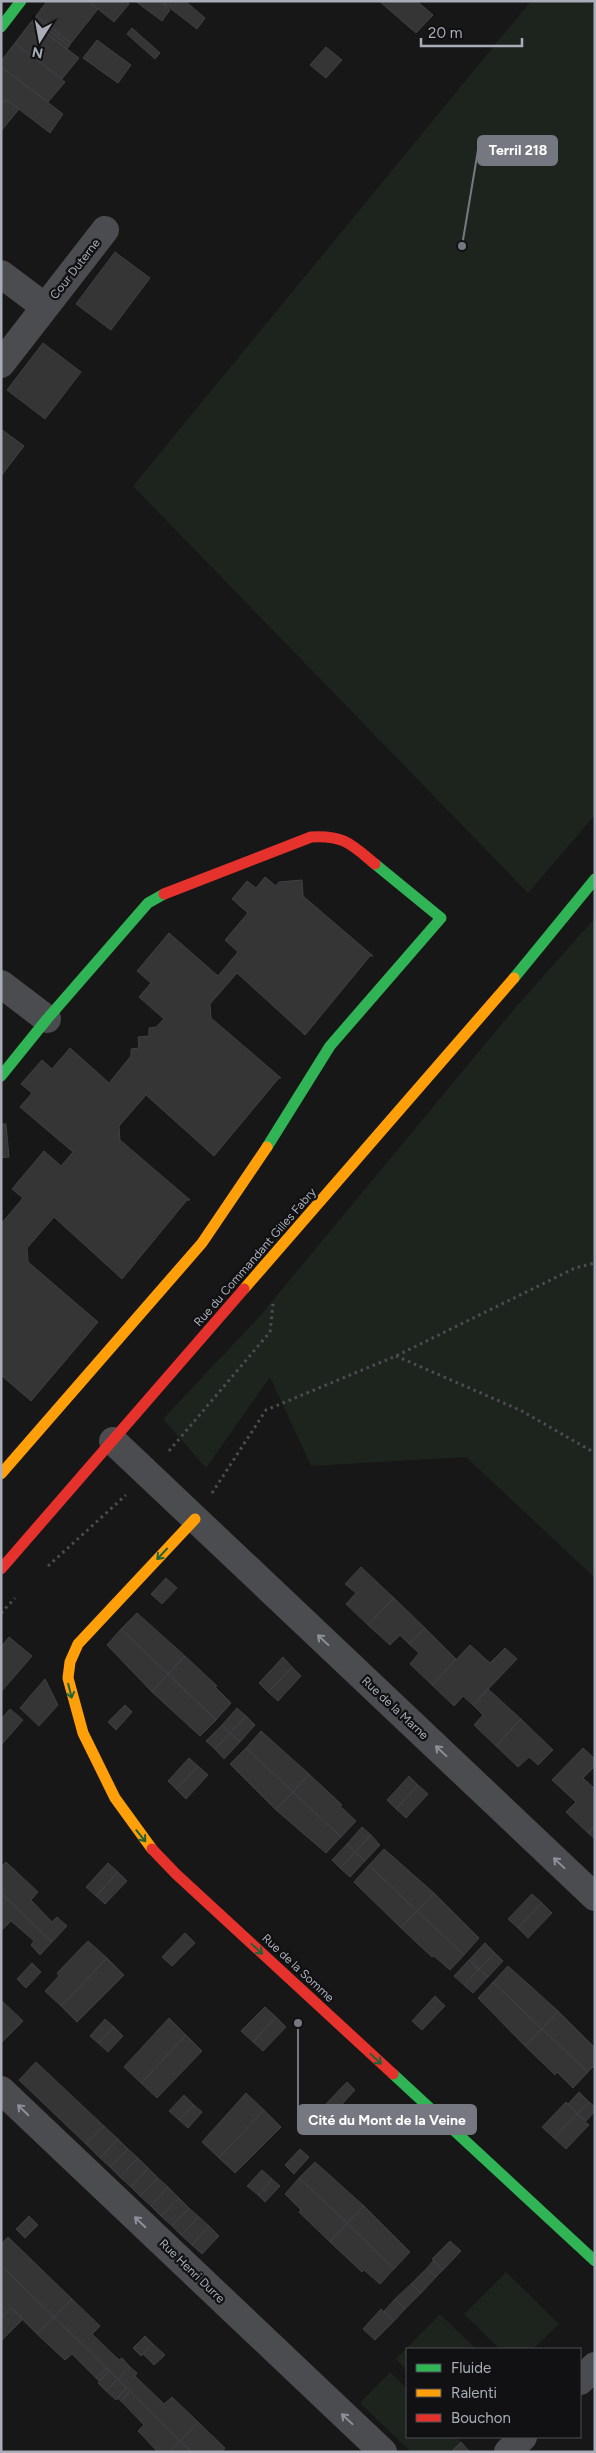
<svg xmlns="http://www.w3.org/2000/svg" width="596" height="2453" font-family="Figtree,sans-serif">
<rect width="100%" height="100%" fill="#171717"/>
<path fill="#1d241e" d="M531,1H589L595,6V815L528,893L133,486Z
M595,918V1578L466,1457L311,1466L270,1377L206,1468L163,1419L259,1317L515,1008Z
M506,2272L559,2324L533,2349H500L464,2314Z
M440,2314L476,2349H407V2371L396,2359Z
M390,2372L407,2389V2437H455L461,2442L451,2452H411L360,2403Z"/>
<path fill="#353536" stroke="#3f4043" d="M47,1H88L98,9L71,43L36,16Z
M88,1H126L129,4L114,22Z
M135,1H161L170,10L162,21Z
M161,1H185L205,18L197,29Z
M379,1H417L433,15L416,33Z
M36,16L71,43L69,46L34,19Z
M34,19L69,46L67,49L31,22Z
M31,22L79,58L62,79L15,43Z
M132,28L160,53L155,59L127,34Z
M97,40L131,65L118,83L83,58Z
M15,43L65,82L48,102L1,67V61Z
M326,47L342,60L326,78L310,65Z
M1,67L63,114L50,133L7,100L5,102L1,99Z
M1,99L5,102L7,100L19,109L1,131Z
M115,252L150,278L111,330L76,304Z
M43,343L81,372L45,419L7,390Z
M1,429L24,446L1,476Z
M265,877L276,886L279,882L302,880L303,896L373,956H370L305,1035L237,973L210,1004L211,1018L281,1078H279L214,1156L146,1095L119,1126L120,1140L190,1200H187L122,1279L54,1217L27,1248L28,1262L98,1322L31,1401L1,1375V1224L23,1198L12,1189L44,1151L61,1166L73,1152L20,1107L32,1093L21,1084L42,1060L52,1069L70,1048L109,1083L131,1056V1049L139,1048L138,1037L149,1036V1028L156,1027L164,1019L139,997L151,983L137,971L169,933L218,976L238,952L225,940L248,913L232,899L247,881L256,888Z
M1,1124H6L9,1157L1,1158Z
M361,1567L394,1598L368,1625L346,1604L356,1593L345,1584Z
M166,1578L177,1588L162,1604L151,1594Z
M394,1598L425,1628L409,1644L400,1635L390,1645L368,1625Z
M137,1613L185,1656L168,1674L121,1629Z
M425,1628L456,1659L432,1685L410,1664L419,1653L409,1644Z
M121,1629L168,1674L152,1692L107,1645Z
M9,1637L32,1656L1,1692V1647Z
M470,1645L490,1663L505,1648L517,1659L473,1705L463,1696L454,1706L432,1685Z
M185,1656L217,1686L215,1687L231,1703L216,1720L168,1674Z
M283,1657L292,1667L268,1692L259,1683Z
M292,1667L301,1676L278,1701L268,1692Z
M168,1674L216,1720L200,1736L152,1692Z
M45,1679L58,1705L39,1726L20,1708Z
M488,1689L521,1719L496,1746L474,1725L483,1715L473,1705Z
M125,1705L132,1712L116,1730L108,1722Z
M237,1708L246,1716L230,1733L222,1725Z
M10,1709L23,1720L2,1744L1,1719Z
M246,1716L255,1725L240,1742L230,1733Z
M521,1719L553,1750L538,1765L529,1757L518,1767L496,1746Z
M222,1725L230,1733L215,1749L206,1741Z
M261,1731L309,1774L293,1792L246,1748Z
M230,1733L240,1742L224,1759L215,1749Z
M246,1748L293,1792L276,1810L230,1764Z
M583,1748L595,1759V1766L583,1778L595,1789V1825L588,1833L566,1812L576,1802L552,1780Z
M189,1758L198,1766L176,1789L168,1781Z
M198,1766L208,1775L186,1799L176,1789Z
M309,1774L342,1805L340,1806L356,1821L341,1837L293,1792Z
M409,1776L418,1785L396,1809L387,1800Z
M418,1785L428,1794L406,1818L396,1809Z
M293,1792L341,1837L326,1853L276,1810Z
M595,1825V1839L588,1833Z
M362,1827L371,1835L355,1852L347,1844Z
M371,1835L380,1845L365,1861L355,1852Z
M347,1844L355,1852L340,1868L332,1860Z
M384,1849L434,1893L417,1911L369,1865Z
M355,1852L365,1861L350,1877L340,1868Z
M6,1862L38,1892L31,1900L52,1922L57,1917L67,1926L52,1942L1,1893V1867Z
M108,1863L118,1872L96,1896L86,1887Z
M369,1865L417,1911L401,1928L354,1882Z
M118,1872L127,1881L105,1904L96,1896Z
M1,1893L52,1942L40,1955L31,1945L34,1941L11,1921L3,1929L1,1928Z
M434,1893L479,1938L464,1955L417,1911Z
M532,1894L542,1903L518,1928L508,1919Z
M542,1903L552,1913L528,1938L518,1928Z
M417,1911L464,1955L450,1970L434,1956L432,1957L401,1928Z
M185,1933L195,1943L172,1966L162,1957Z
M88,1941L107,1958L61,2006L45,1991L59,1976L57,1973Z
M485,1943L495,1953L479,1969L469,1960Z
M495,1953L503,1961L488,1977L479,1969Z
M107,1958L124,1975L77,2022L61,2006Z
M469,1960L479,1969L464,1985L454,1976Z
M32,1963L41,1972L26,1988L17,1979Z
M508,1966L558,2011L542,2029L493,1982Z
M479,1969L488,1977L473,1993L464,1985Z
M493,1982L542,2029L525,2046L478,1998Z
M435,1996L445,2006L422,2030L412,2021Z
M1,2000L23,2021L1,2043Z
M265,2007L276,2017L253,2042L241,2031Z
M558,2011L595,2048V2065L588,2072L542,2029Z
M276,2017L286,2027L263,2051L253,2042Z
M169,2018L186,2035L141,2083L124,2067Z
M105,2019L114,2027L98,2043L90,2036Z
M114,2027L123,2036L108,2052L98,2043Z
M542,2029L588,2072L573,2088L557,2072L555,2075L525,2046Z
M186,2035L202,2051L157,2098L141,2083Z
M36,2062L104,2126L86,2144L19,2080Z
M347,2082L355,2090L332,2115L323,2107Z
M579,2092L589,2102L577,2114L568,2104Z
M246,2093L264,2110L219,2158L202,2142Z
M184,2095L194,2105L179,2120L169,2111Z
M566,2102L577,2114L554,2138L542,2127Z
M589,2102L595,2107V2111L586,2121L577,2114Z
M194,2105L202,2112L188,2128L179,2120Z
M264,2110L281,2127L235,2173L219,2158Z
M577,2114L589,2125L566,2149L554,2138Z
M104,2126L118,2139L100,2158L86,2144Z
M118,2139L128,2149L110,2167L100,2158Z
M128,2149L138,2158L120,2177L110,2167Z
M300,2149L309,2157L294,2174L285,2165Z
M138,2158L148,2168L131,2187L120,2177Z
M315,2162L364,2206L347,2223L299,2178Z
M148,2168L158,2178L140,2196L131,2187Z
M262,2170L272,2179L258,2195L247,2186Z
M158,2178L168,2187L151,2206L140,2196Z
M299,2178L347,2223L330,2242L299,2212L301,2210L285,2194Z
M272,2179L280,2186L265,2202L258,2195Z
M168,2187L179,2198L161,2216L151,2206Z
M179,2198L189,2208L172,2226L161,2216Z
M364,2206L410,2252L394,2269L347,2223Z
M189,2208L199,2217L181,2235L172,2226Z
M29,2216L38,2225L25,2238L16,2229Z
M199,2217L209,2226L192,2245L181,2235Z
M347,2223L394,2269L380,2284L364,2270L362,2272L330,2242Z
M209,2226L219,2236L202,2254L192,2245Z
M8,2237L72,2299L54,2317L1,2265V2244Z
M450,2241L461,2251L443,2270L432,2259Z
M433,2261L443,2270L436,2277L427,2268Z
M1,2265L54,2317L37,2334L11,2308L1,2318Z
M427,2268L436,2277L421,2293L411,2284Z
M411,2284L421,2293L405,2309L395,2299Z
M72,2299L100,2326L92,2334L119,2360L122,2358L130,2367L118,2379L54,2317Z
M395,2299L405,2309L394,2321L384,2311Z
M11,2308L23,2319L2,2340L1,2318Z
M381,2309L394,2321L375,2340L363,2329Z
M54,2317L106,2368L96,2378L72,2354L65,2360L37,2334Z
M145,2336L153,2344L141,2356L133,2348Z
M153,2344L165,2355L154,2365L143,2354Z
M130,2367L137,2373L135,2376L164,2404L172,2397L198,2422L180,2441L118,2379Z
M106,2368L109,2371L99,2381L96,2378Z
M109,2371L118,2379L106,2391L98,2383Z
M118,2379L126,2388L116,2400L106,2391Z
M126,2388L130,2391L121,2401L117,2398Z
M130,2391L180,2441L169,2452H158L138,2431L144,2425L121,2401Z
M198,2422L225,2448L222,2452H192L180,2441Z
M180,2441L192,2452H169Z
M461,2442L470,2452H451Z"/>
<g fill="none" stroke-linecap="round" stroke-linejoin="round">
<path stroke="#4d4e52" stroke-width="3" stroke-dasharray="2.5 4" stroke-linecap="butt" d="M396,1356L522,1411L595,1453
M169,1451L270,1332L273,1304
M212,1493L266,1410L396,1356L575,1268L595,1263
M48,1566L126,1495
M1,1613L15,1598"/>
<path stroke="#4b4c50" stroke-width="28" d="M1,274L45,307
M1,364L105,230
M1,984L47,1019
M113,1441L595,1897
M1,2090L383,2452
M580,2381L595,2366
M508,2452L523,2437"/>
<path stroke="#30b455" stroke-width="11" d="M1,27L21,1
M514,978L595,879
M1,1076L47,1019L148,903L164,894
M267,1147L330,1046L441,918L375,864
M393,2074L595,2261"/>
<path stroke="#ff9f0a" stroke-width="11" d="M244,1289L514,978
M1,1474L202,1243L267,1147
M152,1849L115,1798L83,1733L68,1678L70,1662L78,1644L195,1519"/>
<path stroke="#e5322d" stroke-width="11" d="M164,894L311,837C344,835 351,844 375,864
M1,1569L244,1289
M152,1849L176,1874L393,2074"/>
</g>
<defs><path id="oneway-shaft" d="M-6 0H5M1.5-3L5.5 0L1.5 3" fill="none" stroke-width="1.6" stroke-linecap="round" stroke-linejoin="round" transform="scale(1.25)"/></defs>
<g stroke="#206234">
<use href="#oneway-shaft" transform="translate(162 1554) rotate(133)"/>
<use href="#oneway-shaft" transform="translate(70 1691) rotate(76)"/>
<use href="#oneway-shaft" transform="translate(141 1836) rotate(51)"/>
<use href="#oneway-shaft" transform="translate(257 1949) rotate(43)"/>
<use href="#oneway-shaft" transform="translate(376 2059) rotate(43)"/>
</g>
<g stroke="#8c9099">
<use href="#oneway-shaft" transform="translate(323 1640) rotate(-137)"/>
<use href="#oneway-shaft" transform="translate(441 1751) rotate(-137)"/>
<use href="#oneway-shaft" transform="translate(559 1863) rotate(-137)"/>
<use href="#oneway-shaft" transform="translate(23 2110) rotate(-136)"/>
<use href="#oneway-shaft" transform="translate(140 2222) rotate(-136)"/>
<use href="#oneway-shaft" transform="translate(347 2419) rotate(-137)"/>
</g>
<g text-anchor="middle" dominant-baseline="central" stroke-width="4.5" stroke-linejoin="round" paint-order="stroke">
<g font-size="12" fill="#a8adb8" stroke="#111113">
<text transform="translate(75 269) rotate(-52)">Cour Duterne</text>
<text transform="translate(255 1257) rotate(-49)">Rue du Commandant Gilles Fabry</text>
<text transform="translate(395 1708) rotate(43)">Rue de la Marne</text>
<text transform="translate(298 1968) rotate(43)">Rue de la Somme</text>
<text transform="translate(192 2271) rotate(44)">Rue Henri Durre</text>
</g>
</g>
<path fill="none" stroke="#757880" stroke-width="2" d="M462 246L478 150M298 2023L298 2120"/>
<g fill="#757880" stroke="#111113" stroke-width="2">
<circle cx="462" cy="246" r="5"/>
<circle cx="298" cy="2023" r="5"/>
</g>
<g fill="#757880" stroke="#757880" stroke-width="2">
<rect x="478" y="136" width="79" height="29" rx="5"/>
<rect x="298" y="2105" width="178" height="29" rx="5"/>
</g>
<g font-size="14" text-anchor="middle" font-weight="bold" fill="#fff">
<text x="518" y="155">Terril 218</text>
<text x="387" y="2125">Cité du Mont de la Veine</text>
</g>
<rect width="596" height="2453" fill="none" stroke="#a8adb8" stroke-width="5"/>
<rect x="406" y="2348" width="175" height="90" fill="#111113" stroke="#4d4f55"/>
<rect x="416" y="2364" width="25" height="8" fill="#30b455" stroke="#4d4f55"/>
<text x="451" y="2373" font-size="15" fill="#a8adb8">Fluide</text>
<rect x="416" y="2389" width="25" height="8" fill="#ff9f0a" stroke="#4d4f55"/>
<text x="451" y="2398" font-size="15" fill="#a8adb8">Ralenti</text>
<rect x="416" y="2414" width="25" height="8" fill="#e5322d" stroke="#4d4f55"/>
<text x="451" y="2423" font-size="15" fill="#a8adb8">Bouchon</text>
<g transform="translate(40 40) rotate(191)" stroke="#111113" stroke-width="4" paint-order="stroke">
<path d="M0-4L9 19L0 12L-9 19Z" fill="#a8adb8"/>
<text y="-8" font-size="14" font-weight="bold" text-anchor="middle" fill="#a8adb8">N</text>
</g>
<path d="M421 38v8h101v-8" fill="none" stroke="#a8adb8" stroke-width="2.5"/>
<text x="428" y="38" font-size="15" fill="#a8adb8" stroke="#111113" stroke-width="4" paint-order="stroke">20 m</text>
</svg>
